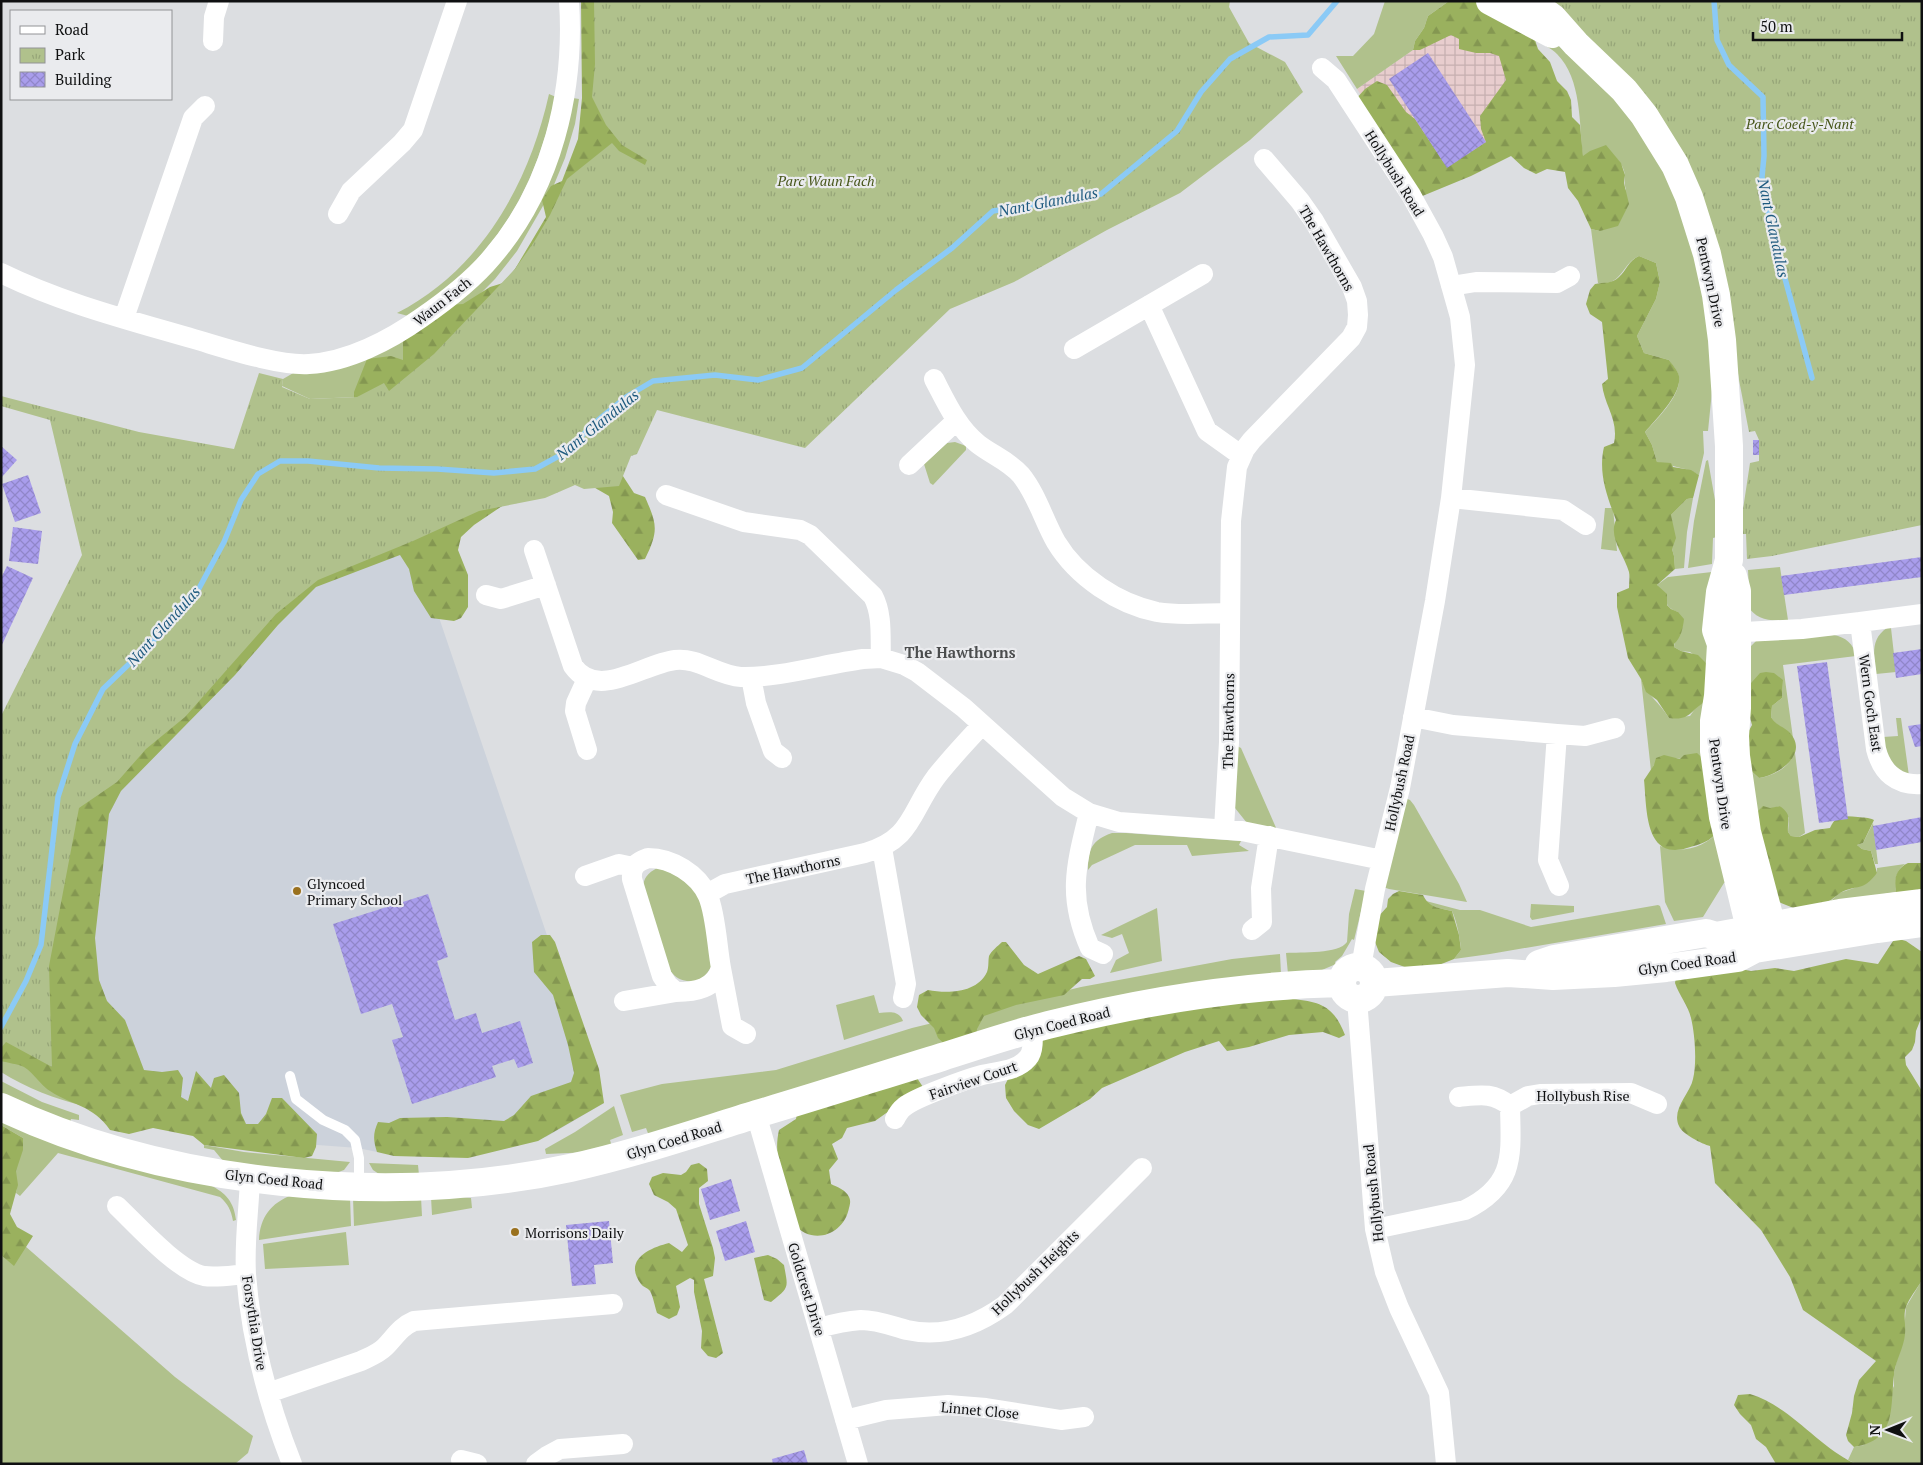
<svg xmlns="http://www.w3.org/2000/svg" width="1923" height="1465" font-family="'PT Serif',serif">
<defs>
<pattern id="industrial-grid" width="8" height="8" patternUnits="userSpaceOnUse" patternTransform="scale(1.25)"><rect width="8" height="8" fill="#e8cdce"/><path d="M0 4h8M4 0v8" fill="none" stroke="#c6afb0"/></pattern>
<pattern id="forest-firs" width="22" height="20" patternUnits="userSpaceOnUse" patternTransform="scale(1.25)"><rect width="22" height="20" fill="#9ab15e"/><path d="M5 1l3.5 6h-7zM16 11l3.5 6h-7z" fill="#849751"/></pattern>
<pattern id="park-tufts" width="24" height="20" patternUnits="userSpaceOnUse" patternTransform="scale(1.25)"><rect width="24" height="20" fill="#b0c18c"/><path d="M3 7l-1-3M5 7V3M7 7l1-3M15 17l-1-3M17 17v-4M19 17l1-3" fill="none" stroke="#96a578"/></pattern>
<pattern id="building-cross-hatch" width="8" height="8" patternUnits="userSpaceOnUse" patternTransform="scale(1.25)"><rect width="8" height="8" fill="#a99dec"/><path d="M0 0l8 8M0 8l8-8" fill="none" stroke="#9086c9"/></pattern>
</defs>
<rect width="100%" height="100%" fill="#dcdee1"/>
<path fill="url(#industrial-grid)" d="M1463,15L1552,104L1422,187L1357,89Z"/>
<path fill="#ccd2db" d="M413,541L604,1103L546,1137L377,1152L358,1148L250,1140L84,1106L79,807L318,580Z"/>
<path fill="#b0c18c" d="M1385,1H1449L1428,16L1424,28L1415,41L1413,50L1357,89L1336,56H1353L1374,34Z
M1535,39H1551L1608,90L1654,151L1678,200L1701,280L1714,371L1708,431H1703L1704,453L1699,475C1687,468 1671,466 1657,462L1652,445L1645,432C1657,419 1681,396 1679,377C1678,371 1672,365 1669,360L1644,353L1637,336L1656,299L1660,282L1656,263L1639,256C1621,264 1623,286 1598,283L1591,229L1600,231L1626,189C1624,184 1625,182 1625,177C1625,166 1617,159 1610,151L1583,157C1579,124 1582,79 1557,54C1551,48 1542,44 1535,39Z
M549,94L556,97C542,154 525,202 486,249C480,256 473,265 466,272C448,289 428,302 408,316L397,313C481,270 529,184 549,94Z
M573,98L579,99L575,124L565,158L551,192L517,251L495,279L430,345L357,397L310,399L282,386L283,379L295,372H320L498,263Z
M955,442L966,446V450L933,485L930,483L924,464L947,443Z
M1708,460L1716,506L1717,537L1713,538L1712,564L1688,568L1694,521L1706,461Z
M1693,498L1687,532L1684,568L1675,569L1674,556L1672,549L1671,515L1687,499Z
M1605,508H1613L1617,551L1601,549Z
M1780,567L1788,620C1769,621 1757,621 1746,604L1749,592L1748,570Z
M1712,572L1707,664L1690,652L1681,651L1674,647L1678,612C1665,608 1663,596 1657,585L1668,577Z
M1887,628H1891L1896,672L1876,674C1874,656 1870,639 1887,628Z
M1834,635C1845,637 1854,644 1856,656L1783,665L1793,738C1786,729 1777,727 1771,717L1772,706L1782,698L1783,680L1743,692L1751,646L1756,641Z
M1641,679C1648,696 1659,702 1669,718L1690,716L1697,706L1707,701L1709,764L1676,758L1654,765L1651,771Z
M1896,718H1901L1909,776L1903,775L1888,759L1883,737L1898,736Z
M1237,746L1241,748L1277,830L1247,823L1235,808Z
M1795,753L1805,833L1799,837L1791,836L1788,832L1789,818L1780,806L1756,813L1749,769L1759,778C1774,776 1789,767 1795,753Z
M1405,798L1410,800L1414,805L1459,884L1467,902L1389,889L1383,887Z
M1873,823L1878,864H1875L1871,851L1862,849L1857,845L1863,843Z
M1719,830L1730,880L1724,883L1703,917L1674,921L1665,902L1660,846C1681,854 1706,848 1719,830Z
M1112,833H1126L1241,841L1239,845L1249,851L1192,856L1187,845H1135L1092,865L1088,870C1088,849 1092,840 1112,833Z
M1905,864C1896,870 1894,882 1896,892L1815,906L1832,900L1839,893L1854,888L1877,873V868Z
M657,868C675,872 692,884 701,900C706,909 710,950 713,963C709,971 704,980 694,981C687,982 678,980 673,974C664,966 648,904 643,889C643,878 648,873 657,868Z
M1355,889L1366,891L1354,940L1352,939L1342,956L1335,962L1336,964L1322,970L1288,974L1286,953C1301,952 1339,954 1347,942L1349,914Z
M1426,901L1460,910H1480L1531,927L1658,905L1660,906L1666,924L1490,954L1454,959L1461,950C1460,938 1457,922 1452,911L1433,907Z
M1531,904L1574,906V912L1532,920L1530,917Z
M1157,908L1162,961L1110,973L1116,960L1129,953L1122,934L1112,938L1101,935Z
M1280,954L1281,974L649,1136L646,1128L632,1132L620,1095L662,1084L776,1070L912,1028L1081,987L1232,959Z
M874,995L879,1013C889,1012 899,1010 903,1021L844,1040L836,1005Z
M1,1048L84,1106C56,1099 26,1088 1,1072Z
M1,1081L42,1102L79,1115V1120L71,1119L70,1123L1,1094Z
M614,1106L623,1135L610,1140L612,1147L592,1152L546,1154L545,1149L575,1132Z
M1,1119L210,1185C226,1193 234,1202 236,1220L233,1221C231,1210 228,1204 220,1197L58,1153L20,1196L16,1193C18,1184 15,1177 16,1169C19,1157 23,1150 23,1138L1,1125Z
M204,1145L244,1152L350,1162L344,1170L333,1174L224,1162L214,1150L204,1148Z
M369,1163L418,1165L419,1175L379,1174L373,1170Z
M292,1195L350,1197L351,1226L259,1240C260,1217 271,1203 292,1195Z
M452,1196L471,1198L472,1208L432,1215L431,1197Z
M421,1197L422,1216L354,1226L353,1198Z
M1,1225L175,1377L253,1436L248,1453L235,1464H1Z
M346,1232L349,1265L265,1269L263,1244Z
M1922,1280V1464H1856L1848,1460L1854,1447L1864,1445L1894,1386V1374L1905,1319L1906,1307Z"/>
<path fill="url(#forest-firs)" d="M581,1H644L656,404L619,470L634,493L645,497C657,524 659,531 645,559L638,560L612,523L613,512L609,496L590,485L568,484L508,502L474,525L461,537L458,550L468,575V607L461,618L454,621L431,618L414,591L409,569L400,555L316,587L278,625L235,675L121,791L109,814L95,938L99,980L107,1001L125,1020L144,1070L162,1072L178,1070L183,1078L181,1097L188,1101L196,1071L211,1088L214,1078L224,1075L239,1093L241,1113L246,1124H258L266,1114L272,1098H282L317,1134L316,1147L312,1156L304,1158L204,1145L193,1136L153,1128L129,1134L110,1130C93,1105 73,1106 50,1091C40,1085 34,1073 24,1067C18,1064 8,1063 1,1061V732L354,408V392L367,359L391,356L403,360V337L431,306L463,304L490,287L503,283L515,269L546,217L542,200L551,186L562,181L578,139L582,98Z
M1449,1H1481L1531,28L1538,49L1550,62L1557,81L1567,91L1571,100L1572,117L1580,125L1583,156L1590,151L1606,145L1621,163L1625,175L1624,183L1629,204L1618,226L1600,231L1591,229L1578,201L1568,188L1565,172L1547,169L1536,174L1524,168L1511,156L1471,176L1420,197L1355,100L1365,89L1377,81L1387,85L1406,112L1415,119L1447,167L1486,142L1481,129L1480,116L1506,80L1499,56L1490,53H1476L1459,49V39L1451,35L1420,50H1413L1415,41L1424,28L1428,16Z
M1639,256L1656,263L1660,282L1656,299L1637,336L1644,353L1669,360C1672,364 1678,371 1679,376C1682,394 1656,419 1645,432L1652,445L1657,462L1671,463L1673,467L1691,470L1699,475L1693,498L1687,499L1671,515L1676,538L1672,549L1674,556L1675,569L1657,585L1667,594V605L1671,609L1678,612L1684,619C1683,628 1681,638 1674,644V647L1681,651L1698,655L1707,664V701C1689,710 1692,721 1669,718L1657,700L1646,692L1641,679L1628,658L1617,607V593L1629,588C1629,583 1630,577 1629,572C1624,555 1608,537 1616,520C1607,496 1598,473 1604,447L1614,443C1619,420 1604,405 1602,384L1608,379L1602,322L1590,314L1586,304L1590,290L1595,284C1604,282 1612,284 1619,277C1627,270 1628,261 1639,256Z
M1766,672L1774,673L1783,680L1782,698L1772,706L1771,717C1777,726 1781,725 1788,731C1811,753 1779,775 1759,778L1749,769L1746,736L1752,725L1743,692L1760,673Z
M1697,753L1709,764L1719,830C1710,842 1701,844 1687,848C1644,861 1647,807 1644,780L1654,765L1656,758L1664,755L1680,759L1684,755Z
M1763,806L1770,808L1780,806C1793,816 1787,819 1788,832L1791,836L1799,837L1815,830L1830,828C1836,814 1845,816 1858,817C1864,818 1868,817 1874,820L1863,843L1857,845L1862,849L1871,851L1877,873C1861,893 1859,883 1840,893C1837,895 1834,898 1831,900C1822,905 1810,908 1801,911L1781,903L1772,897L1756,813Z
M1908,863H1922V908L1897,898C1894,883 1893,870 1908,863Z
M1399,891L1423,895C1429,908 1439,908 1452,911L1459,935L1461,950L1454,959L1434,967L1413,970L1391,962L1379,952L1375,942L1377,918L1387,907L1388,899L1393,894Z
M541,935H550L555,942L599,1069L604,1103L538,1141L468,1158L394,1156L377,1152C373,1140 373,1133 378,1122L389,1123L400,1118L447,1117L504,1121L514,1115L531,1096L571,1082L574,1073L568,1045L553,995L534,972L532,942Z
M1895,938L1906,941L1922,952V1016L1916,1031L1915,1042L1912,1050L1905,1057L1906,1065L1922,1091V1280C1917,1289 1909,1298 1906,1307C1903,1315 1906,1325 1905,1334C1904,1348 1895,1361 1894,1375C1890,1409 1897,1440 1854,1447L1848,1441L1846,1435L1852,1413L1854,1396L1859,1380L1876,1361L1803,1310L1790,1277L1761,1230L1715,1183L1710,1146C1702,1144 1682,1134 1679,1126C1671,1109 1690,1094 1693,1079C1697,1063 1695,1034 1691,1018C1688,1005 1679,995 1675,983L1676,977L1731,967L1751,971L1775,968L1794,971L1846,959L1878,964Z
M1002,942H1006L1024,965L1038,974L1079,956L1086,959L1095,976L1090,979H1082L1064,995L1016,1005L984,1016L977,1029L976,1037L950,1049L938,1038L934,1028L921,1015L917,1007L919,995L928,990C948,994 977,993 987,972C989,967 988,961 989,956C991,951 998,946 1002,942Z
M1293,999C1322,1002 1334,1007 1345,1035L1339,1038L1323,1032L1289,1035L1249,1047L1227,1051L1219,1041L1185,1052L1102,1088L1090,1099L1039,1129L1028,1125L1014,1111L1006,1098L1005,1085L1010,1075L1042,1040L1188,1004Z
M917,1078L923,1087L875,1121L847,1128L842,1138L832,1144L838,1159L829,1170L831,1184C837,1187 846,1190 849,1197C851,1201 850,1204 849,1208C844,1235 812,1246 794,1224C788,1217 787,1200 785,1191C780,1168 774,1152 779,1130L796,1119L797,1113Z
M1,1125L23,1138V1150L16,1171L18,1185L10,1214L17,1227L33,1236L14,1266L1,1255Z
M699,1163L707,1169L708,1181L699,1188V1204L713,1248L715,1258L713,1276L704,1279L723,1353L716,1358L708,1356L701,1348L702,1331L694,1292V1280L690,1278L676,1286L680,1307L677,1315L669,1319L657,1313C655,1307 653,1296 650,1291C648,1288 643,1287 641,1284C623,1260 649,1248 669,1243L682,1252L688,1245L676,1209L668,1202L654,1195L649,1184L652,1177L663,1173L681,1175L686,1172L691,1165Z
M768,1255L777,1259L784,1265C788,1288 790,1287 771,1302L764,1300L754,1258Z
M1750,1394C1792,1407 1817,1446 1856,1464H1776L1766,1447L1756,1439L1751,1425L1740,1414L1734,1405L1738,1395Z"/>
<path fill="url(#park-tufts)" d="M594,1H1230L1229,7L1249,43L1285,62L1303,92L1250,140L1180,193L1107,230L1014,282L950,309L805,448L657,410L637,454L631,456L619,486L584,489L575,485L545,498L479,511L413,541L318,580L276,614L185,717L146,749L117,782L79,808L49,966L52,1067L6,1042L1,1048V716L82,555L50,420L1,406V396L139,432L234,449L259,373L283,379L282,387L310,399L357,397L384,383L389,391L434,354L515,269L534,242L550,215L567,179L612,143L619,151L645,165L647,160L622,145L606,125L592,97L595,64Z
M1537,1H1922V525L1772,556L1747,559L1746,534H1742V516L1750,463L1759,461V440L1755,431L1749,432L1739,380L1726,294L1693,180Z"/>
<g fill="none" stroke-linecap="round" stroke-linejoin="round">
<path stroke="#8bcaf6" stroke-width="5.5" d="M1714,1L1717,40L1729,65L1763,97L1764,156L1762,177L1771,227L1812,378
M1,1027L26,981L41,945L58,797L75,744L103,689L155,639L197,592L224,542L241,500L258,474L280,461H308L379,468L437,469L494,473L535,469L568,451L592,425L626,397L653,381L715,375L758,380L802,368L896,290L952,248L993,211L1101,194L1177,131L1201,92L1230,59L1269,37L1308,35L1337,1"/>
</g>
<path fill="url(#building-cross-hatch)" d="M1428,53L1486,142L1447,168L1389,79Z
M1753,440H1759V455H1753Z
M1,446L17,460L1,478Z
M28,475L41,513L15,522L2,484Z
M13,527L42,531L38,564L9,561Z
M1922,557V577L1784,595L1781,576Z
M7,566L33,578L1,647V578Z
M1922,649V674L1896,678L1893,653Z
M1827,662L1848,819L1819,823L1797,666Z
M1922,724V746L1915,747L1908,726Z
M1922,817V842L1876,850L1873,826Z
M428,894L448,957L437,961L455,1020L476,1013L482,1033L520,1021L533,1063L518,1068L514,1059L492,1066L496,1077L412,1104L392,1040L403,1037L392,1004L361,1014L333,924Z
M731,1179L740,1211L710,1220L701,1189Z
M609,1221L613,1263L594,1265L596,1284L572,1286L566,1225Z
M746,1221L755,1252L725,1261L716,1231Z
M804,1450L808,1464H773L772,1459Z"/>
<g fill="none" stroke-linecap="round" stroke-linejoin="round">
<path stroke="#fff" stroke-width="10" d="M290,1076L296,1099L323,1120L345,1130L355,1140L359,1158V1186"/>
<path stroke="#fff" stroke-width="20" d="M213,41L214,17L219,1
M1322,68L1336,80L1411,195L1433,235L1443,257L1460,317L1465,365L1451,498L1435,601L1400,788L1375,889L1361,967
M338,214L351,191L402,143L413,130L457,1
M1,273C62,303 129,320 194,339C225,348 278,366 309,364C348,362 390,340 421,318C447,300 472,281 492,257C552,188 575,91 569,1
M1451,286L1476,282L1557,283L1570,276
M1149,305L1207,431L1242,456
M124,318L193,118L205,106
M1074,349L1203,274
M934,379C946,402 957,427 978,444C992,455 1009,461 1021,475C1037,495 1044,521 1056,542C1077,577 1118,604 1157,612C1180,616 1206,613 1229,613
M909,465L956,421
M666,495L744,522L800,530L810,535L873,596C883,615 880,638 881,658
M1451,498L1563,510L1586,525
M534,550L573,666C598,701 642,664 675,660C698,657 718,676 741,677C778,678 825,664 863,659L881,658L904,665L917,672L964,708L1063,797L1089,813L1119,822L1242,831L1382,860
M486,595L501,599L546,585
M1860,622L1922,614
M1727,643H1730L1744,632L1802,629L1860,622L1876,749C1882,773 1897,786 1922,784
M751,677L756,703L773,751L782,758
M587,679L576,703L575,711L587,750
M1413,717L1453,725L1557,734L1585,736L1615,728
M1557,734L1548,860L1559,886
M1089,813C1076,866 1067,896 1090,948L1103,954
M1224,829L1229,742L1231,521L1237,467L1245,449L1252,440L1351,338L1357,327L1358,315L1357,301L1352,287L1314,221L1300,201L1264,159
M882,848L906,984L903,998
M648,858C672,858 698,874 708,896C716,915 717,947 721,968C715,989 695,992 676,992L668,985L662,976L632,879C631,866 637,862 648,858Z
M585,876L619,864L633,867
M707,894L725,884L865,853C913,839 910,812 936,777C950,759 966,742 982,725
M1252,930L1262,922L1261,888L1269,836
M721,968L732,1026L746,1034
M1357,999L1375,1229L1385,1272L1399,1308L1439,1393L1446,1464
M624,1001L676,992
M1459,1097C1480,1095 1493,1092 1510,1106L1528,1096L1540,1094L1631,1093L1657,1104
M756,1114L858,1464
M895,1119C897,1115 900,1110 904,1107C914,1098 967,1079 982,1075C997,1071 1016,1072 1028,1058C1034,1051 1033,1038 1032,1029
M250,1178C249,1210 244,1241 246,1274C251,1339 268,1403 292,1464
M117,1206C137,1225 178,1271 204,1276C217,1278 233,1275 246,1274
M1375,1229L1465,1210C1516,1185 1511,1155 1510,1106
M819,1328C833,1324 847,1321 861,1320C877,1320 892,1326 907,1330C943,1338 976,1326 1005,1305L1142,1168
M268,1393L361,1361C369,1357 378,1354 385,1347C395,1337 400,1327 414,1321L613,1304
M845,1420L886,1410L948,1405L986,1408L1061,1420L1084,1417
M461,1460L477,1464
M536,1464L547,1456L560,1449L623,1444"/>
<path stroke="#fff" stroke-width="28" d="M1490,1L1552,34
M1530,1L1553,18L1576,44L1624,90L1644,115L1675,165L1689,197L1707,254L1716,295L1722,340L1729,446V560L1720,592L1716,630L1721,644L1718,696L1714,721V751L1723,817L1755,949
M1733,576L1737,591V708L1735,736L1736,756L1747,832L1776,942
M1539,964L1554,959L1706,933L1716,936L1840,913L1922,903
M1342 983a16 16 0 1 1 32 0a16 16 0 1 1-32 0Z
M1375,983L1508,973L1553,976L1614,973L1666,968L1738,958L1755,949L1877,929L1922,923
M1,1107C168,1186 390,1207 570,1168C634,1154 695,1133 757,1114C818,1096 880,1076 942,1057C977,1046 1012,1034 1048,1025C1144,1001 1243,985 1342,983"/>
</g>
<g fill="#9a711e" stroke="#eaebee" stroke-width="2">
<circle cx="297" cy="891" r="5"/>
<circle cx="515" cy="1232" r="5"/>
</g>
<g text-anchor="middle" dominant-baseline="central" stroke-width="4.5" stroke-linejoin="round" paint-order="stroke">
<g font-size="14" font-style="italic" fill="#47561a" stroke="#eaebee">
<text x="1800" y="123">Parc Coed-y-Nant</text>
<text x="826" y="180">Parc Waun Fach</text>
</g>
<g font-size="14" fill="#0f1011" stroke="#eaebee">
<text transform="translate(1395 173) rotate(58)">Hollybush Road</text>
<text transform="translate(1327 248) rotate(60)">The Hawthorns</text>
<text transform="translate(1711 282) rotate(78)">Pentwyn Drive</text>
<text transform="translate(442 301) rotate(-38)">Waun Fach</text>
<text transform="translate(1871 703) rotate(82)">Wern Goch East</text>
<text transform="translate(1228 721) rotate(-89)">The Hawthorns</text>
<text transform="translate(1399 783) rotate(-78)">Hollybush Road</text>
<text transform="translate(1721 784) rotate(82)">Pentwyn Drive</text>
<text transform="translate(793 869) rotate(-12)">The Hawthorns</text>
<text transform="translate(1687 963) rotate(-8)">Glyn Coed Road</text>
<text transform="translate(1062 1023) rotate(-14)">Glyn Coed Road</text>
<text transform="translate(973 1080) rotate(-19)">Fairview Court</text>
<text x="1583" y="1095">Hollybush Rise</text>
<text transform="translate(674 1140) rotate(-17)">Glyn Coed Road</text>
<text transform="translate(274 1179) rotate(6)">Glyn Coed Road</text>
<text transform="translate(1373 1193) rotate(-96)">Hollybush Road</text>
<text transform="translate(1035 1272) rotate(-44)">Hollybush Heights</text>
<text transform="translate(807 1289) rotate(73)">Goldcrest Drive</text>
<text transform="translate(255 1323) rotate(81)">Forsythia Drive</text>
<text transform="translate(980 1410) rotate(5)">Linnet Close</text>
</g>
<g font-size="14" fill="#0f1011" stroke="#eaebee" text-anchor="start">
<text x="307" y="883">Glyncoed<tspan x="307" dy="16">Primary School</tspan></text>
<text x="525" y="1232">Morrisons Daily</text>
</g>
<g font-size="15" font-style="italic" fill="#1e5a7f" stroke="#eaebee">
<text transform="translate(1048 201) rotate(-11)">Nant Glandulas</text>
<text transform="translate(1774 228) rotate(78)">Nant Glandulas</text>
<text transform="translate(597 424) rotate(-39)">Nant Glandulas</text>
<text transform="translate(163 626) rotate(-48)">Nant Glandulas</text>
</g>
<g font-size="15" font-weight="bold" fill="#4b4d4e" stroke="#eaebee">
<text x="960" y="652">The Hawthorns</text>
</g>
</g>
<rect width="1923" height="1465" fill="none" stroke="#0f1011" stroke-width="5"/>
<rect x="10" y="10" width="162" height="90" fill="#eaebee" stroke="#929396"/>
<rect x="20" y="26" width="25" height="8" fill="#ffffff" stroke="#929396"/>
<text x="55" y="35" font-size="15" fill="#0f1011">Road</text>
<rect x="20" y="48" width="25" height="15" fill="url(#park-tufts)" stroke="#929396"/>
<text x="55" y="60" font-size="15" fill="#0f1011">Park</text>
<rect x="20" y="72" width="25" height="15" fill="url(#building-cross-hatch)" stroke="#929396"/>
<text x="55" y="85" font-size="15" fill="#0f1011">Building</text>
<g transform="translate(1888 1430) rotate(269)" stroke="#eaebee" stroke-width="4" paint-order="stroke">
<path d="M0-4L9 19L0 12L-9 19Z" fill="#0f1011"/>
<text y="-8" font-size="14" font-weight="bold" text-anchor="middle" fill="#0f1011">N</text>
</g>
<path d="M1753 32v8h149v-8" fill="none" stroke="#0f1011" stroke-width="2.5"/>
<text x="1760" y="32" font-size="15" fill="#0f1011" stroke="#eaebee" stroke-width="4" paint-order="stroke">50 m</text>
</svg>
